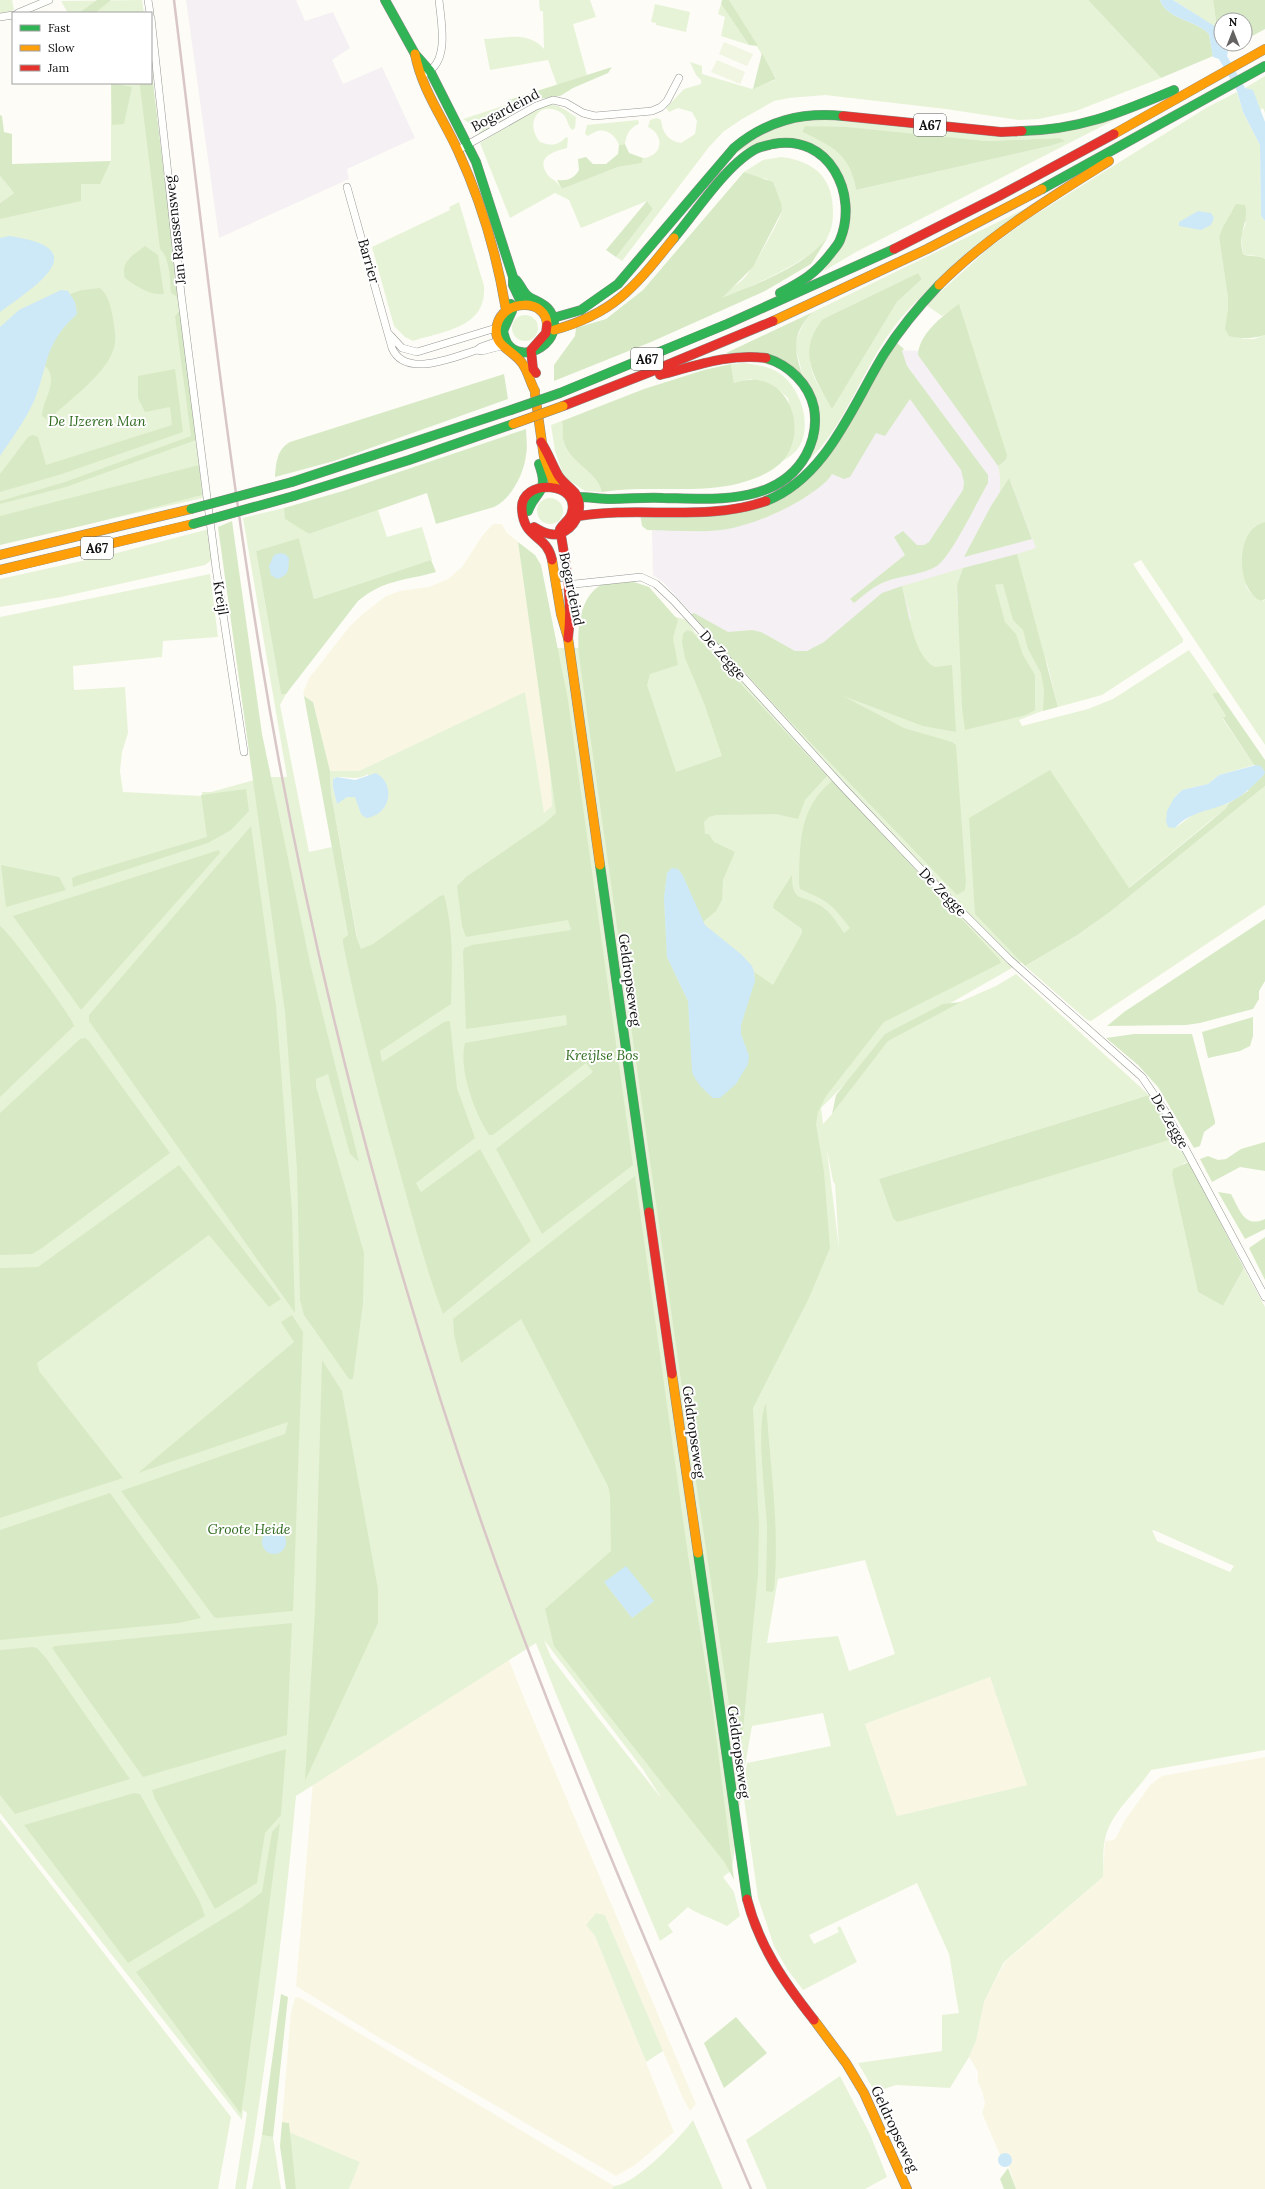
<svg xmlns="http://www.w3.org/2000/svg" width="1265" height="2189" font-family="Lora,serif">
<rect width="100%" height="100%" fill="#fdfcf7"/>
<path fill="#f5f0f3" d="M186,0H296L305,21L333,12L350,48L332,60L343,84L382,67L415,138L347,169L349,179L219,238Z
M898,350L923,351L989,433L1049,552L806,685L696,618L664,583L653,575L652,530L664,524L782,502Z"/>
<path fill="#f9f7e4" d="M493,524H502L506,532L518,542L556,804L545,823L525,693L359,771H330L313,702L304,696L303,693L309,678L350,626L364,613L386,596L400,591L429,587L448,579L462,567L482,536Z
M496,1627L524,1698L696,2104L690,2111L682,2096L605,1915L596,1913L590,1929L595,1936L674,2132L635,2165L616,2176L378,2037L296,1986L313,1781Z
M990,1677L1027,1785L897,1816L865,1724Z
M1265,1757V2189H1016L1009,2167L1000,2155L982,2113L985,2104L982,2091L978,2082V2072L969,2057L976,2041L984,2002L1005,1962L1103,1877L1105,1841L1113,1840L1116,1838L1125,1820L1151,1784L1162,1776Z
M299,1997L614,2186L612,2189H349L360,2162L289,2132V2123L282,2122L291,2012L295,1998Z"/>
<path fill="#e7f3d7" fill-rule="evenodd" d="M0,0H12L14,10L6,13H0Z
M142,0L144,13H68L61,1Z
M539,0H590L596,17L573,24L587,75L557,85L548,60L490,70L484,39C505,38 529,31 544,49L543,11H540Z
M729,0H1088L1161,78L1076,111L1039,119L1018,120L946,109L825,95L789,98L774,101L742,119L723,132L709,147L622,261L616,257L653,209L647,201L581,228L569,200L555,193L510,218L480,143C494,134 534,107 548,105C558,103 568,112 576,117L575,128L572,130C567,125 568,116 560,112C537,100 525,125 540,142C551,146 558,146 566,137L568,138L567,148C556,151 535,156 547,174C551,180 556,179 562,189L618,167L642,163L643,158C663,156 665,135 648,127L650,120L657,118L661,120C663,133 667,140 681,143L695,134L697,121L692,112L678,108L669,112L666,108L684,89L701,84V80L696,75L690,62L702,66V74L752,89L775,80L776,78Z
M1173,0H1213L1217,28Z
M655,4L690,12L686,32L656,25V23L651,22Z
M721,4L749,45L721,36L725,17L718,14Z
M1265,76V113L1263,108L1260,110L1254,96L1245,88Z
M111,83H151L168,205L203,498L0,544V217L108,167L111,161Z
M1237,92L1243,112L1260,145L1261,216L1265,221V259C1259,254 1250,257 1243,254L1241,235L1246,223L1232,211L1219,237L1228,297L1243,339H1254L1265,335V522L1254,527L1246,585C1247,591 1257,599 1263,601L1265,599V745L1141,560L1133,564L1183,639V642L1102,695L1058,707L1045,655L1055,706L1019,720L1022,726L1088,709L1113,699L1189,650L1218,692L1212,694L1226,716L1223,719L1254,765L1219,775L1208,784L1182,790L1174,798L1175,828L1194,814L1229,803L1226,808L1132,885L1129,888L1126,887L1127,892L1019,964L893,1036L955,1004L996,986L1016,974L1149,1095L879,1179L897,1222L1176,1138L1189,1162L1184,1163L1172,1175L1198,1292L1223,1306L1244,1268L1265,1307V1750L1151,1770C1136,1793 1111,1812 1105,1839C1102,1851 1104,1865 1103,1877L1004,1962L984,2002L976,2041L969,2057L950,2088L896,2085L875,2092L858,2063L942,2051V2015L959,2013L949,1954L917,1883L809,1935L814,1944L839,1932L837,1928L840,1926L857,1962L803,1990L787,1969L774,1946L758,1898L743,1792L747,1763L831,1746L823,1713L752,1726L744,1772L732,1870L723,1877L734,1892L740,1916L727,1926C718,1921 693,1912 688,1907L668,1925L673,1932L660,1941L556,1694L536,1643L296,1796C284,1928 267,2058 246,2189H235L247,2113L243,2110L242,2120L0,1813V617L210,574L218,637L163,641L162,657L73,666L74,690L125,687L128,733L122,752L120,771L123,792L202,796V792H211L265,777H287L243,518L284,508C285,525 299,524 309,534L378,510L387,537L422,527L432,560L314,599L299,538L256,551L281,694H286L280,705L309,852L332,847L348,935L357,937L331,793L330,771H359L525,692L544,813L552,806L543,648H588L633,605L687,620L696,634H732L776,663L911,619L902,586L963,568L957,585V604L974,591L1023,578L1017,554L1036,548L1009,478L1000,492V476L998,466L1006,460L959,305L942,316L926,305L989,248L1030,218L1206,108ZM368,774L361,814L356,797H347L337,803L333,787V779C344,773 353,783 368,774ZM885,1044L832,1114L823,1124L821,1108ZM827,1150L833,1181L835,1184L839,1248ZM1152,1530L1156,1531L1234,1566L1230,1572L1157,1541ZM865,1560L895,1654L849,1671L838,1636L767,1643L778,1579ZM544,1640L642,1768L662,1799L566,1677L551,1657ZM990,1677L1027,1785L897,1816L865,1724Z
M508,99H512L517,110L481,135L475,127L463,119L509,104Z
M1122,116L856,252L824,271L849,212L819,149L751,146L732,155L761,132L805,118L997,134ZM809,126L987,141L1060,138L1064,141L1050,146L856,190L853,175L844,158L828,144L802,132Z
M638,120L639,124C630,127 626,135 625,144L619,145C616,136 606,127 595,132C592,133 591,135 587,136L585,133L587,125Z
M781,157C801,159 822,168 829,188C834,201 835,224 828,236C815,260 747,288 721,299C728,288 739,285 746,276C754,266 779,222 782,211L767,179L756,177L744,172L763,160Z
M0,176L14,193L0,203Z
M459,202L484,286C487,328 444,331 413,341L405,337L394,326L372,247L450,210L449,207Z
M1029,207C987,242 926,284 894,327C861,370 846,427 805,464L818,436L795,345C799,332 803,321 813,312ZM918,273L922,279L897,302L832,408C818,384 805,371 812,342C815,332 817,327 823,319Z
M512 328a13 13 0 1 1 26 0a13 13 0 1 1-26 0Z
M744,363C757,365 769,366 779,373C800,387 813,424 799,447C795,453 789,457 783,461L794,435L788,398L779,390L751,379L734,383L731,364Z
M562,421C563,428 562,437 564,443C572,465 596,470 602,492L585,491L564,477L555,451L551,425Z
M537 511a13 13 0 1 1 26 0a13 13 0 1 1-26 0Z
M209,529L213,559L205,565L61,597L0,607V579L113,554Z
M1265,786V905L1091,1021L1087,1020L1025,966L1076,936L1110,912Z
M0,1819L231,2117L218,2189H0Z
M596,1913L605,1915L663,2051L646,2062L595,1936L586,1925Z
M840,2076L870,2134L887,2177L865,2189H767L746,2140Z
M693,2120L723,2189H612L614,2186C635,2185 681,2137 693,2120Z
M289,2132L360,2162L349,2189H296Z
M262,2135L273,2137L281,2189H252Z"/>
<path fill="#d8eac5" fill-rule="evenodd" d="M97,0H111L95,13H79Z
M722,0H729L758,46L749,45L721,4Z
M1088,0H1160C1166,19 1196,20 1209,34L1213,56L1161,78Z
M1213,0H1265V29L1245,40V20H1221V34L1217,28Z
M762,53L776,79L753,89Z
M151,66L179,298L171,293C170,280 170,258 160,249L140,87V83H151Z
M612,67L608,73L573,88L560,96L539,99L517,110L512,99Z
M111,83L132,87L124,124L112,125Z
M0,115L2,116L4,132L12,134V164L111,161L100,184H81V201L0,219V203L14,193L0,176Z
M805,126L846,127L987,141L1060,138L1065,141L1050,146L856,190C850,154 832,146 802,132Z
M625,144L629,153L643,158L642,163L618,167L562,189L557,180C567,181 574,179 579,170L578,159L586,157L593,164H606L618,154L619,145Z
M744,172L773,182L781,203L782,211L753,267L722,298C758,283 802,268 828,237L811,264L765,291L651,342L554,381V365L575,336L576,328L606,319L643,290Z
M647,201L653,209L616,257L606,250Z
M1236,204L1245,205C1248,217 1244,223 1242,234C1240,241 1242,248 1243,254C1250,258 1259,254 1265,259V335C1252,339 1243,339 1229,336L1225,329L1228,310V298L1219,237L1223,227Z
M145,246L158,255L164,294C151,296 135,286 125,278C120,262 133,255 145,246Z
M918,273L922,279L897,302L832,409C814,377 796,352 823,319Z
M100,288C109,296 111,307 113,319C114,326 116,335 115,343C112,369 73,397 54,415L46,419L42,416C42,399 61,380 44,365C50,344 61,328 77,314L75,302L70,294L82,290Z
M959,304L1007,455L1006,460L998,466L918,355C919,334 942,316 959,304Z
M181,310L196,440L66,487L0,504V501L65,482L191,436L175,316Z
M813,312C791,333 794,351 803,377L800,373L726,353Z
M897,343L904,349L902,351L907,366L988,475V483C977,502 952,555 937,566C922,575 903,575 887,581C875,585 864,595 854,603L850,599L905,555L894,537L903,531L917,545H924L929,542L963,490L964,482L961,470L910,399L885,436L876,433L850,477L844,479L832,474C825,485 814,491 804,498C783,511 758,522 733,528C706,534 675,530 647,530L642,526L640,514L708,515L799,484Z
M731,364L734,383C792,362 817,445 770,471C719,500 657,483 602,492C596,470 572,465 564,443C562,437 563,428 562,421L644,389L704,370Z
M175,369L183,432L62,474L0,492V474L28,437L33,435L38,437L46,465L172,425L170,407L145,412L138,398V376Z
M504,374L508,399L334,461L275,477C276,463 277,449 290,442Z
M526,429C526,437 528,447 526,455C524,474 511,499 494,507L436,524L427,493L309,534L285,519L284,508L343,491Z
M199,465L202,495L94,523L0,545V516Z
M1009,478L1032,539L964,557L991,506Z
M232,521L262,734L310,963L359,1162L350,1154L328,1074L316,1079V1086L364,1253L363,1303L353,1379H349L304,1315L300,1300L297,1169L285,1012L218,527Z
M1265,522V599L1261,601C1239,590 1237,550 1250,532C1254,526 1259,524 1265,522Z
M299,538L314,599L431,560L436,572C404,581 385,579 358,601L286,694H281L256,551Z
M518,542L535,555L541,565L568,700L633,1165L542,1234L496,1149L593,1072L586,1063L493,1135H489C475,1113 458,1070 465,1043L567,1025L566,1015L466,1029L463,952L464,948L472,945L571,930L568,920L466,937L462,926L457,886L466,877L545,823L556,813Z
M1017,554L1058,707L1043,711L1044,690L1041,673L1028,649L1023,630L1013,620L1003,584L995,585L1005,622L1016,634L1023,655L1035,675V710L1026,715L965,730L962,708L957,585L963,568Z
M631,581L649,587L678,620L673,638L678,665L650,674L647,685L676,772L722,756L704,703L685,658L682,642L683,634L687,630L692,632L827,776L805,800L798,819L776,814L716,815L709,817L704,822L705,834H709L714,842L735,852L723,880L722,900L716,911L703,922L682,874L667,873L664,898L667,957L688,1001L690,1032L749,1056L741,1034V1025L755,977L754,972L773,985L802,933V929L773,908L774,903L792,875C792,904 802,894 821,906C831,912 837,923 844,933L850,928C831,903 829,902 800,889L799,884C800,844 798,809 832,781L1000,960L1001,963L884,1022L826,1096L818,1112L816,1124L824,1172L830,1248L809,1298L753,1408L759,1525L758,1575L739,1771L680,1374L579,656C577,633 578,596 603,584C610,581 623,582 631,581Z
M902,586C908,608 913,657 935,667L952,665L956,732L923,726L843,696L904,728L952,742L956,745L966,883L965,890L957,895L787,718L691,614L694,613L728,632L752,630L761,632L795,651H807L824,642L882,593Z
M1218,692L1265,760V786L1110,912L1076,936L1025,966L975,914L969,818L1050,770L1129,888L1211,821L1226,808L1229,803L1248,791L1256,765H1254L1223,718L1226,716L1212,694Z
M304,696L313,702L330,771L331,793L357,939L361,949L373,944L440,896L444,895C454,930 452,968 451,1004L380,1051L382,1062L444,1022L450,1021L457,1088L475,1138L416,1183L421,1192L480,1149L531,1241L443,1314C425,1267 413,1218 399,1169C378,1094 358,1019 343,943V939L348,935Z
M246,789L249,811L231,830L208,843L73,887L72,878L76,876L207,837L201,795Z
M251,826L276,1006L292,1211L295,1313L89,1021V1015Z
M219,850L220,853L81,1010L13,916Z
M1,865L59,877L66,890L6,907Z
M1265,919V981L1259,991V999L1253,1009L1200,1023L1186,1025L1107,1026L1124,1012Z
M0,926C7,929 74,1019 74,1026L0,1097Z
M961,1002L888,1041L832,1114L836,1095L885,1034L943,1004Z
M1253,1017V1036L1250,1046L1240,1051L1208,1058L1202,1032Z
M1134,1034H1192L1215,1121V1124L1204,1132L1200,1146L1194,1148L1158,1087L1138,1065L1106,1038Z
M85,1038L89,1041L170,1153L42,1248L32,1254L0,1255V1113L80,1039Z
M1149,1095L1160,1110L1176,1138L905,1220L897,1222L893,1218L879,1179Z
M1265,1142V1171L1240,1167L1212,1182L1200,1159L1208,1156L1218,1160L1226,1159L1241,1149Z
M1189,1162L1244,1268L1223,1306L1198,1292L1172,1175L1173,1169Z
M179,1165L281,1299L269,1307L209,1235L37,1363L39,1371L123,1478L0,1518V1268L38,1267Z
M635,1176L688,1555L713,1711L734,1880L725,1863L554,1646L545,1609L611,1551L610,1495L608,1486L521,1319L461,1363L454,1335L453,1319ZM606,1581L654,1601L632,1618L604,1582Z
M1218,1192L1231,1194C1239,1208 1244,1229 1265,1219V1229L1245,1239Z
M1265,1237V1280L1249,1248Z
M292,1315L303,1332L293,1611L217,1618L214,1617L121,1491L285,1434L288,1422L138,1473L294,1342L281,1322ZM266,1532L286,1542L283,1550L262,1543Z
M322,1360L342,1391L378,1589V1623L305,1781L315,1610Z
M766,1403C770,1465 780,1528 774,1590L772,1592L766,1591C766,1570 767,1549 767,1527C766,1498 755,1427 766,1403Z
M110,1493L201,1618L179,1623L0,1640V1530Z
M292,1623L287,1735L143,1777L52,1648L55,1646Z
M33,1647L37,1648L46,1658L130,1779L15,1814L0,1795V1650Z
M286,1749L281,1815L265,1833L257,1883L215,1909L155,1799L152,1790Z
M134,1793L140,1794L200,1902L205,1916L128,1963L24,1825Z
M280,1823L245,2087L241,2114L136,1972L242,1907L262,1892L272,1832Z
M281,1994L288,1997L273,2137L262,2135Z
M736,2017L767,2053L724,2088L704,2043Z
M282,2122L289,2123L296,2189H286L280,2146Z
M1008,2168L1016,2189H1004L1000,2179Z"/>
<path fill="#f0f6e1" d="M724,42L753,54L747,66L719,54Z
M717,60L745,72L740,84L711,72Z"/>
<path fill="#cde8f7" d="M1160,0H1173L1216,27L1221,34V44H1224L1225,50L1228,51L1227,56L1245,88L1253,90L1265,122V221L1261,216L1260,145L1243,112L1237,91L1219,59L1213,57L1209,34C1196,20 1166,19 1160,0Z
M1198,211L1211,213L1214,218L1211,225L1201,230L1179,226V222Z
M9,236C96,248 37,285 0,312V238Z
M61,290L68,291L75,302L77,314C43,345 49,364 34,401C25,421 12,438 0,456V327L19,310Z
M280,553L285,554L289,558C288,570 290,575 277,579L271,575L269,566L274,555Z
M1256,765L1261,766L1265,772L1264,775C1254,785 1243,796 1230,802C1212,811 1190,811 1175,828L1168,827L1166,821L1167,811L1174,798L1182,790L1208,784L1219,775Z
M376,773C396,784 391,815 366,818L361,814L355,797H347L337,804L333,787V779L337,777L355,780Z
M672,868L678,869L682,874L705,925L742,955L752,966L754,972L755,981L741,1025V1034L749,1056L748,1064L736,1084L720,1098H713C705,1091 696,1083 692,1072L688,1001L667,957L664,898L667,873Z
M262 1542a12 12 0 1 1 24 0a12 12 0 1 1-24 0Z
M626,1566L654,1601L632,1618L604,1582Z
M998 2160a7 7 0 1 1 14 0a7 7 0 1 1-14 0Z"/>
<g fill="none" stroke-linecap="round" stroke-linejoin="round">
<defs>
<path id="street" d="M148,0L150,13
M18,13L49,0
M0,17L13,15
M151,18L181,294L216,568L244,752
M426,73C450,61 441,22 439,0
M458,150L536,106L553,100L566,103L583,113L595,116L652,111L661,107L667,101L679,78
M347,187L392,348C405,379 454,357 477,350L482,351L501,346
M390,335L402,348L417,352L496,328
M477,350L481,347L498,341
M556,586L641,577L656,584L674,601L842,786L954,904L1010,960L1142,1077L1165,1111L1265,1297"/>
<path id="fast" d="M385,0L415,54L430,71L476,162L513,277V285L522,304
M1022,131C1081,130 1121,112 1174,90
M1042,189L1265,66
M674,238C696,212 728,162 758,148C763,146 769,145 773,144C829,133 859,194 840,240C838,245 834,249 831,253C815,274 804,280 780,293
M511,304L512,311L503,331C504,335 505,339 507,343C522,367 568,341 550,311C545,303 536,301 529,297C523,293 521,285 516,280
M553,318L581,310L618,284L734,148C766,121 801,112 843,116
M560,393L727,324L894,249
M292,482L511,410
M294,496L409,460L513,424
M578,497C589,497 600,499 611,499C629,499 646,497 663,498C711,499 778,506 806,455C814,440 817,425 814,408C809,384 789,365 766,358
M766,501C827,477 852,406 884,354C900,329 918,307 939,285
M528,511C535,490 550,494 539,464
M600,865L649,1212
M698,1553L747,1899"/>
<path id="slow" d="M415,54C422,90 443,118 458,151C481,201 497,255 506,310
M1114,134L1265,49
M939,285C989,235 1050,198 1109,161
M773,321L927,249L1042,189
M554,330C616,313 636,285 674,238
M535,391C530,382 528,371 522,363C512,349 492,346 497,325C503,299 547,298 547,325
M535,394L544,457L555,487
M0,555L191,509
M552,560L561,614L568,638L600,865
M0,570L193,524
M672,1374L698,1553
M814,2020L846,2063L864,2093L907,2189"/>
<path id="jam" d="M843,116L1001,132L1022,131
M894,249L999,196L1114,134
M536,373L533,369L531,350L546,333L547,325
M660,375C695,366 729,353 766,358
M563,406L655,370L773,321
M579,516C640,506 707,522 766,501
M534,527C544,533 554,538 565,531C577,524 584,506 575,493C570,487 562,482 558,475C552,464 548,453 541,442
M552,560C547,534 524,540 522,510C519,477 584,481 571,515C569,520 563,524 560,529C566,566 573,601 568,638
M649,1212L672,1374
M747,1899C759,1946 784,1982 814,2020"/>
</defs>
<use href="#street" stroke="#979795" stroke-width="8"/>
<use href="#fast" stroke="#8e8d8b" stroke-width="10"/>
<use href="#slow" stroke="#8e8d8b" stroke-width="10"/>
<use href="#jam" stroke="#8e8d8b" stroke-width="10"/>
<use href="#street" stroke="#fffffe" stroke-width="7"/>
<use href="#fast" stroke="#30b455" stroke-width="9"/>
<use href="#slow" stroke="#ff9f0a" stroke-width="9"/>
<use href="#jam" stroke="#e5322d" stroke-width="9"/>
<path stroke="#d9c6c7" stroke-width="2.5" d="M174,0C201,219 225,439 261,658C291,842 332,1025 382,1205C423,1351 470,1497 524,1639C594,1825 674,2006 751,2189"/>
<defs>
<path id="fast-bridge" d="M511,410L560,393
M191,509L292,482
M193,524L294,496"/>
<path id="slow-bridge" d="M513,424L563,406"/>
</defs>
<use href="#fast-bridge" stroke="#858482" stroke-width="10" stroke-linecap="butt"/>
<use href="#slow-bridge" stroke="#858482" stroke-width="10" stroke-linecap="butt"/>
<use href="#fast-bridge" stroke="#30b455" stroke-width="9"/>
<use href="#slow-bridge" stroke="#ff9f0a" stroke-width="9"/>
</g>
<g text-anchor="middle" dominant-baseline="central" stroke-width="4" stroke-linejoin="round" paint-order="stroke">
<g fill="#fff" stroke="#585858" stroke-width="1">
<rect x="914" y="114" width="32" height="22" rx="3"/>
<rect x="631" y="348" width="32" height="22" rx="3"/>
<rect x="81" y="537" width="32" height="22" rx="3"/>
</g>
<g font-size="13" font-weight="bold" fill="#111">
<text x="930" y="125">A67</text>
<text x="647" y="359">A67</text>
<text x="97" y="548">A67</text>
</g>
<g font-size="14" fill="#111" stroke="#fff">
<text transform="translate(505 110) rotate(-28)">Bogardeind</text>
<text transform="translate(175 230) rotate(-96)">Jan Raassensweg</text>
<text transform="translate(369 261) rotate(74)">Barrier</text>
<text transform="translate(572 589) rotate(78)">Bogardeind</text>
<text transform="translate(221 598) rotate(81)">Kreijl</text>
<text transform="translate(723 655) rotate(48)">De Zegge</text>
<text transform="translate(943 892) rotate(46)">De Zegge</text>
<text transform="translate(630 980) rotate(82)">Geldropseweg</text>
<text transform="translate(1170 1121) rotate(60)">De Zegge</text>
<text transform="translate(694 1432) rotate(82)">Geldropseweg</text>
<text transform="translate(739 1752) rotate(82)">Geldropseweg</text>
<text transform="translate(895 2129) rotate(65)">Geldropseweg</text>
</g>
<g font-size="14" font-style="italic" fill="#2f6b1f" stroke="#fff">
<text x="97" y="421">De IJzeren Man</text>
<text x="602" y="1055">Kreijlse Bos</text>
<text x="249" y="1529">Groote Heide</text>
</g>
</g>
<rect x="12" y="12" width="140" height="72" fill="#ffffff" stroke="#a0a0a0"/>
<rect x="20" y="25" width="20" height="6" fill="#30b455" stroke="#a0a0a0"/>
<text x="48" y="32" font-size="12" fill="#111111">Fast</text>
<rect x="20" y="45" width="20" height="6" fill="#ff9f0a" stroke="#a0a0a0"/>
<text x="48" y="52" font-size="12" fill="#111111">Slow</text>
<rect x="20" y="65" width="20" height="6" fill="#e5322d" stroke="#a0a0a0"/>
<text x="48" y="72" font-size="12" fill="#111111">Jam</text>
<g transform="translate(1233 32)"><circle r="19" fill="#ffffff" stroke="#a0a0a0"/>
<path d="M0-3L7 15L0 10L-7 15Z" fill="#646362"/>
<text y="-6" font-size="11" font-weight="bold" text-anchor="middle" fill="#111111">N</text>
</g>
</svg>
